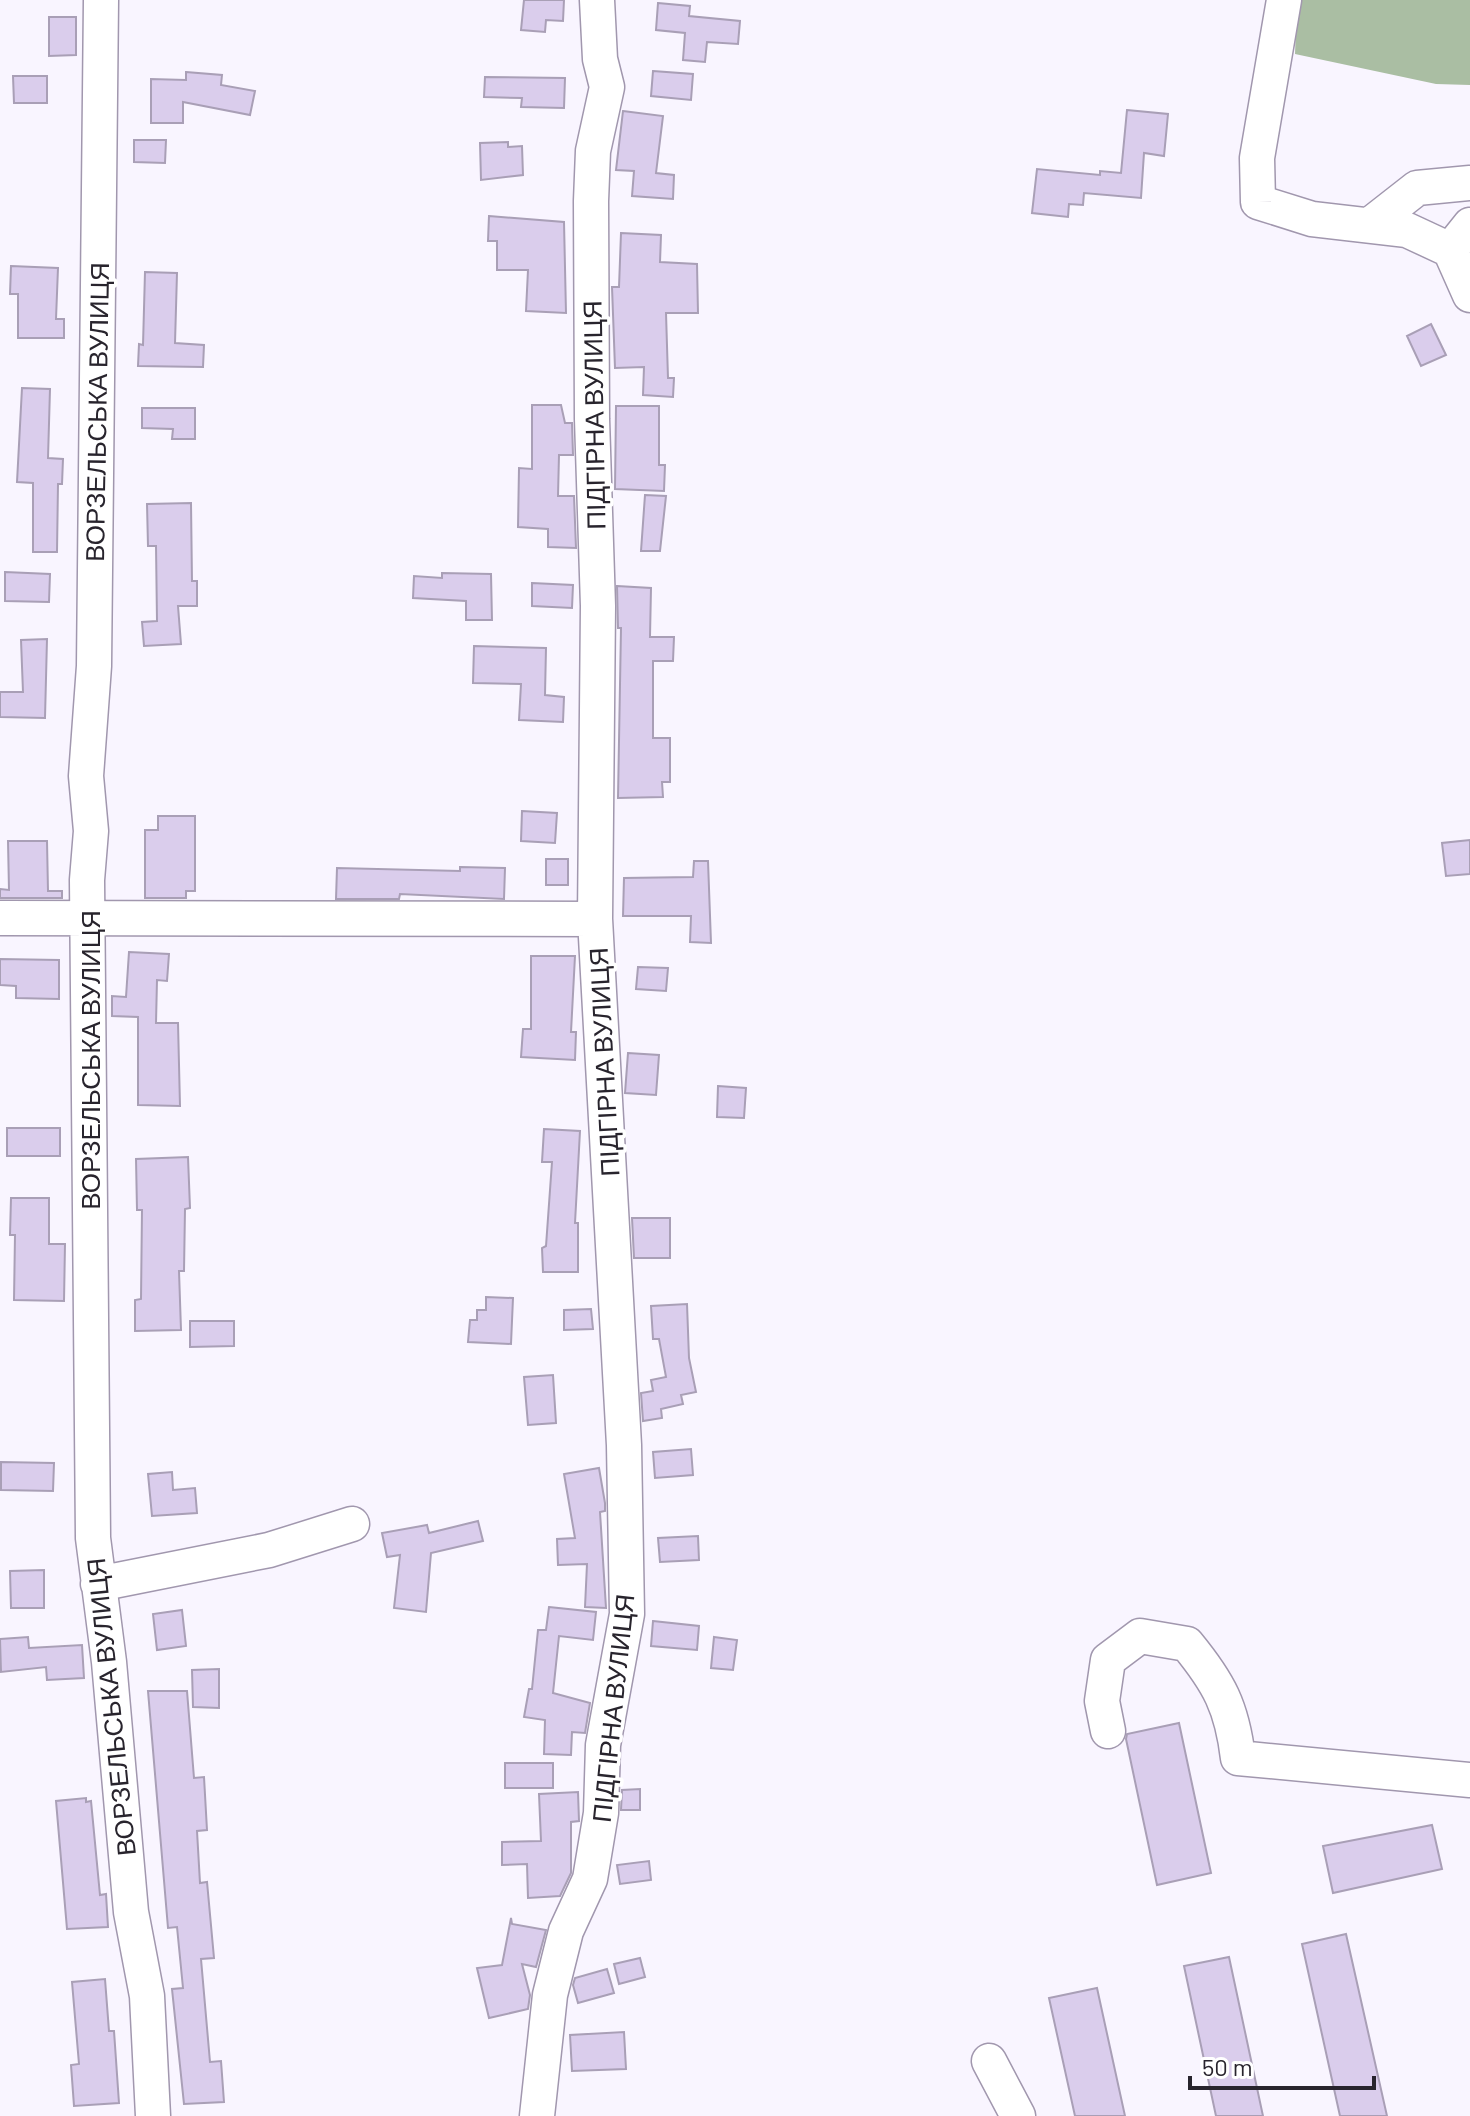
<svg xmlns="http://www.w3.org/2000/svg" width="1470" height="2116" font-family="Barlow,sans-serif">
<rect width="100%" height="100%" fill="#f9f5ff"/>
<path fill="#aabea3" d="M1297,0H1470V85L1436,84L1295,54Z"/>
<path fill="#dacdec" stroke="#a99fb6" stroke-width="2" d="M524,0H564L563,21L546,20L545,32L521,30Z
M658,3L690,6L689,16L740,21L738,44L707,42L705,62L683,60L685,33L656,30Z
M49,17H76V55L49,56Z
M653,71L693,74L691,100L651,96Z
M186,72L222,75L221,85L255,91L250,115L183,102V123H151V79L186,80Z
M13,76H47V103H14Z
M485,77L565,78L564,108L521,107L522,98L484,97Z
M1127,110L1168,114L1164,156L1144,153L1141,198L1084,193L1083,205L1069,204L1068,217L1032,213L1037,169L1100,175V171L1121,173Z
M623,111L663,116L656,173L674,175L673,199L632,196L634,171L616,170Z
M134,140H166L165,163L134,162Z
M508,142V147L522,146L523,175L481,180L480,143Z
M489,216L564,222L566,313L526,311L528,270H497V241H488Z
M621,233L661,235L660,262L697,264L698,313H666L668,378H674L673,397L643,395L644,367L615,368L612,287H619Z
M11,266L58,268L56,319H64V338H18V294H10Z
M145,272L177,273L175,343L204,345L203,367L138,366L139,344L143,345Z
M1431,324L1446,355L1421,366L1407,336Z
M22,388L50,389L48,458L63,459L62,484H58L57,552H33V483L17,482Z
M532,405H561L565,423H572L573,455H559L558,496H574L576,548L548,547V529L518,527L519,468L532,469Z
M616,406H659V465H665L664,491L615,489Z
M142,408H195V439H172L173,429L142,428Z
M645,495L666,496L660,551H641Z
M191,503L192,581H197V606H178L181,644L144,646L142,622L157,621L156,546H148L147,504Z
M5,572L50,574L49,602L5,601Z
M442,573L491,574L492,620H466V601L413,598L414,576L442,578Z
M532,583L573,585L572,608L532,606Z
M617,586L651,588L650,637H674L673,661H653V738H670V782H662L663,797L618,798L621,628H618Z
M47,639L45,718L0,717V692H23L21,640Z
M474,646L546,648L545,695L564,697L563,722L519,720L521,684L473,683Z
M522,811L557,813L555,843L521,841Z
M158,816H195V891H186V898H145V830H158Z
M1470,840V874L1446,876L1442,843Z
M8,841H47L48,891H62V898H0V889L9,890Z
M546,859H568V885H546Z
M694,861H708L711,943L690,942L691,916H623L624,878L693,877Z
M460,867L505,868L504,899L400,894L399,899H336L337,868L460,871Z
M129,952L169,954L167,981L157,980L156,1023H178L180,1106L138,1105V1017L112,1016V996L126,997Z
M531,956H575L571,1032H576L575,1060L521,1057L523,1029H531Z
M0,959L59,960V999L16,998V986L0,985Z
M638,967L668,968L666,991L636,989Z
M628,1053L659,1055L656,1095L625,1093Z
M718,1086L746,1088L744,1118L717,1117Z
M7,1128H60V1156H7Z
M544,1129L580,1131L575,1223H578V1272H543L542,1248L546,1246L552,1162H542Z
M188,1157L190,1208L185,1209L184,1271H179L181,1330L135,1331V1300L141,1299L142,1210H137L136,1159Z
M11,1198H49V1244H65L64,1301L14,1300L15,1235H10Z
M632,1218H670V1258H634Z
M486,1297L513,1298L511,1344L468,1342L470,1320H477V1310H486Z
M687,1304L689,1358L696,1392L681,1395L683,1404L661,1409L662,1418L643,1421L641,1393L653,1391L651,1380L666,1377L659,1339H653L651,1306Z
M591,1309L593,1329L564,1330V1310Z
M190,1321H234V1346L190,1347Z
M553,1375L556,1423L528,1425L524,1377Z
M691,1449L693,1475L655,1478L653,1452Z
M1,1462L54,1463L53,1491L1,1490Z
M599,1468L605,1503V1511L600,1512L606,1608L585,1607L587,1564L558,1565L557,1539L575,1538L564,1474Z
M172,1472L173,1490L195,1488L197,1513L152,1516L148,1474Z
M478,1521L483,1541L431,1553L426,1612L394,1608L400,1555L387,1557L382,1533L427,1525L429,1533Z
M698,1536L699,1560L660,1562L658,1538Z
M44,1570V1608H11L10,1571Z
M549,1607L596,1612L593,1640L559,1636L553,1693L590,1703L585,1733L572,1732L571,1755L544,1754L545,1720L524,1717L529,1689H532L538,1630H546Z
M182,1610L186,1646L157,1650L153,1614Z
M653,1621L699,1626L697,1650L651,1646Z
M28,1637L29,1648L82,1645L84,1678L47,1680L46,1667L1,1672L0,1639Z
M714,1637L737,1640L733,1670L711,1668Z
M219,1669V1708L193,1707L192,1670Z
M148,1691H187L194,1778L204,1777L207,1830L197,1831L200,1883L207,1882L214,1958L201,1959L210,2062L221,2061L224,2102L184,2104L172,1989L183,1988L177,1927L168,1928Z
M1179,1723L1211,1873L1157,1885L1126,1739L1127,1734Z
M505,1763H553V1788H505Z
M640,1789V1810H621L622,1790Z
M578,1792L579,1821L571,1822V1873L560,1896L528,1898L527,1864L502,1865V1842L541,1841L539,1794Z
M86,1798V1802L91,1801L100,1895L106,1894L108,1927L67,1929L56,1801Z
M1432,1825L1442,1869L1333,1893L1323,1846Z
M649,1861L651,1880L620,1884L617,1865Z
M511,1918L512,1924L546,1930L536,1967L522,1964L530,1995L528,2009L489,2018L477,1968L502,1965Z
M1346,1934L1387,2116H1340L1302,1944Z
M1229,1957L1263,2116H1216L1184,1966Z
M640,1958L645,1977L619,1984L614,1964Z
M607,1969L614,1993L578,2003L573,1985L575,1978Z
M105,1979L109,2031H114L119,2103L74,2106L71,2065L79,2064L72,1982Z
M1097,1988L1125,2116H1075L1049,1998Z
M624,2032L626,2069L572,2071L570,2035Z"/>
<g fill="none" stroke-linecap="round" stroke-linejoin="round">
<defs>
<path id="minor" d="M101,0L94,666L86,776L91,831L87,880L93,1538L109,1662L131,1912L147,1996L153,2116
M1284,0L1257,158L1258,202L1312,219L1407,230L1450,250L1470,225
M1371,224L1417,188L1470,183
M1450,250L1470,295
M0,918L595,919
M98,1584L269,1550L352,1524
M1108,1731L1102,1701L1108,1660L1140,1636L1187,1644C1219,1683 1232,1707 1238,1758L1470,1780
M989,2061L1018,2116
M537,2116L550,1995L566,1931L590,1879L601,1813L603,1745L627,1614L624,1445L595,919L598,606L592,419L591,201L593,151L607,87L600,59L597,0"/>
</defs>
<use href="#minor" stroke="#a197ae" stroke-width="37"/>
<use href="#minor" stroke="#fff" stroke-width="34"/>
</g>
<g text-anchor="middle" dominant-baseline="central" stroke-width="7" stroke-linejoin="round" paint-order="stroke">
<g font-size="26" fill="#28242d" stroke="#fff">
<text transform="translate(96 412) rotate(-89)">ВОРЗЕЛЬСЬКА ВУЛИЦЯ</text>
<text transform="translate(593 415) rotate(-91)">ПІДГІРНА ВУЛИЦЯ</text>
<text transform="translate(89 1060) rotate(-90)">ВОРЗЕЛЬСЬКА ВУЛИЦЯ</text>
<text transform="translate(603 1062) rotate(-93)">ПІДГІРНА ВУЛИЦЯ</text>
<text transform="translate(110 1707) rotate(-96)">ВОРЗЕЛЬСЬКА ВУЛИЦЯ</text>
<text transform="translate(612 1708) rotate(-84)">ПІДГІРНА ВУЛИЦЯ</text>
</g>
</g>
<path d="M1190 2076v12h184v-12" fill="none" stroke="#28242d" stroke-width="4"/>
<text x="1202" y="2076" font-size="24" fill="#28242d" stroke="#ffffff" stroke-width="6" paint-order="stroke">50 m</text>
</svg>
